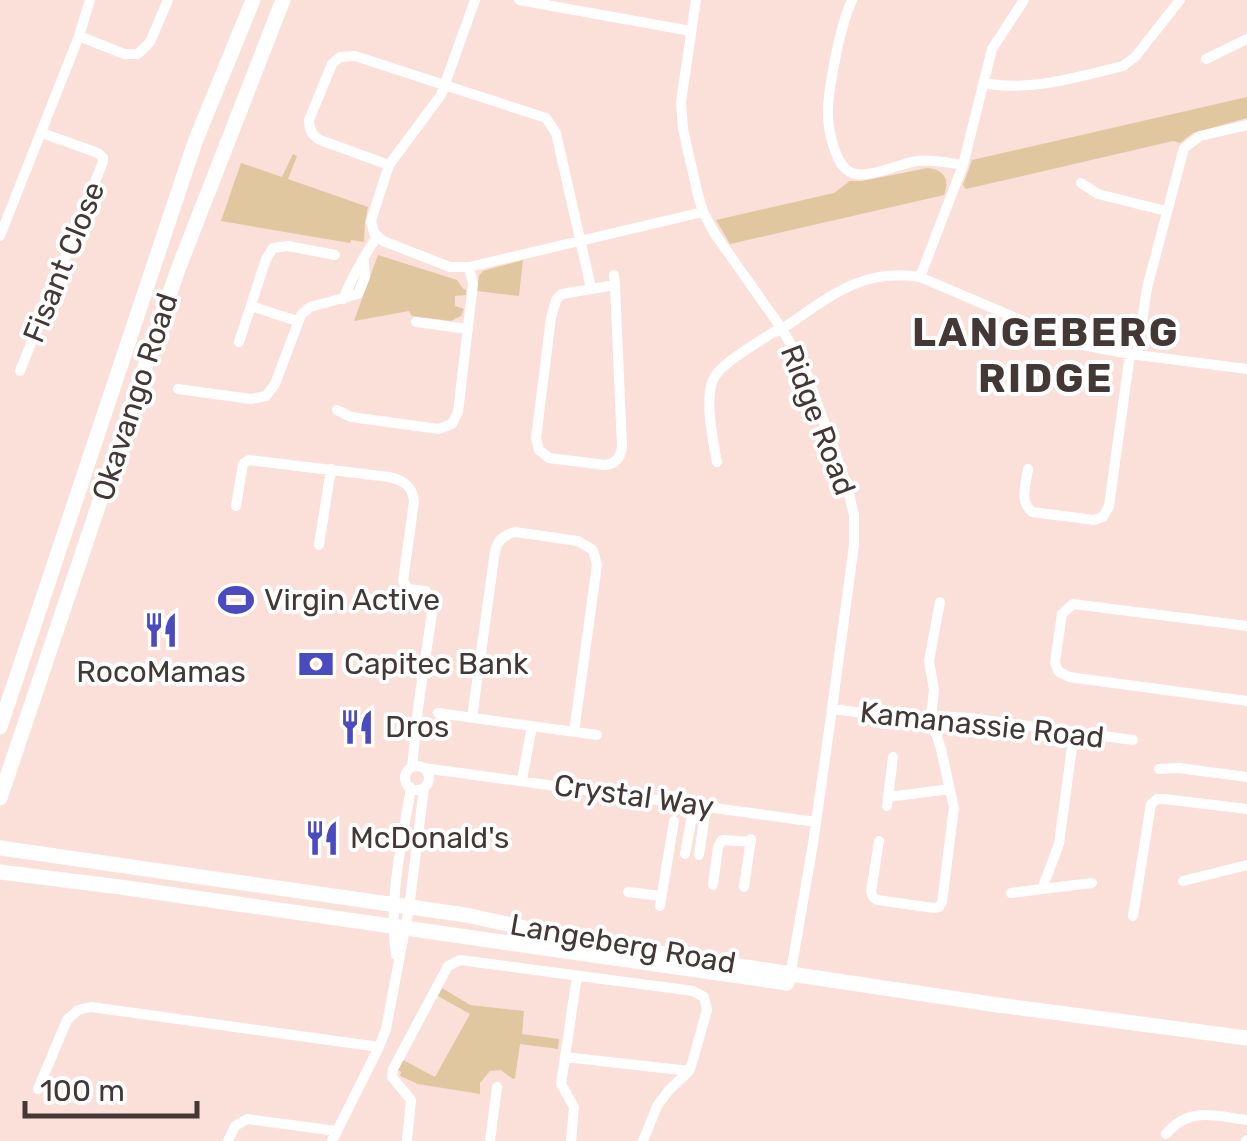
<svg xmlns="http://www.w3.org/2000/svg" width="1247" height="1141" font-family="Rubik,sans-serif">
<rect width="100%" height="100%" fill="#fbdfd9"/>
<path fill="#e0c7a0" d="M1247,97V118L1193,133L1180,143L1173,141L966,189L963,185L972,160Z
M293,154L297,156L288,179L368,207L365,222L364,242L351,240L350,243L221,221L241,163L282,177Z
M928,168C944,170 950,179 944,195L730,244L716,220L834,193L850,181H862Z
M378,255L457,280L463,289L466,290V295L455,296V306L464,309L461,316L451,321L412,316L409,311L354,321Z
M523,260L519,296L477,291L479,276L483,271Z
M442,988L470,1005L524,1011L522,1034L559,1039L558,1049L520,1044L515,1078L513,1079L501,1070L490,1071L480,1083V1094L418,1084L400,1076L401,1072L398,1070L403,1060L435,1077L470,1014L438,996Z"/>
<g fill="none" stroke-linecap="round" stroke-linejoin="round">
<path stroke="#fff" stroke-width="10" d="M475,0L441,95L389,165L371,221L374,233L383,241L450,267H469L703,212
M519,0L691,31
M696,0L681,102L683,129L698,195L703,212L715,234L782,329L805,369L847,486L854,515V545L832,709L813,844L790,977
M852,0C841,23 830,80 828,106C827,125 834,171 856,174C872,177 899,164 917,161C932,159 948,163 963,165
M79,36L124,54H138L150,42L168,0
M1206,59L1247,39
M983,83C1029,92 1078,77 1123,66L1135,57L1180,0
M389,165L320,140C312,136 309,129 309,120L332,64L340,57L355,56L546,118L556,133L591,288
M1081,183L1098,194L1166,211
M0,236L79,36L90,0
M614,275L615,285L622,446C621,457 616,464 605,465L549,458L539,450L536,438L551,318L556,300L562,294L615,285
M920,277L963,165L992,49L1024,0
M343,299C353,276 363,257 377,237
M251,306L297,321
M416,322L468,329
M239,342L266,259L273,248L288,246L335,255
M1137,355L1147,288L1184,148L1200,136L1247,125
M20,371L103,162V158L98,153L42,133
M178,389L251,399L266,396L275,384L301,315L310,307L358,294L365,277L364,262
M337,410L351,417L439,429L452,424L458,412L473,284L469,267
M717,462C713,442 703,394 715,376C725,361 756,344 772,333L782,329C827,299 861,267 920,277L1077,344L1130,354L1247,369
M1028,469C1026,484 1019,501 1032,512L1094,520L1103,517L1109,506L1130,354
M236,506L243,464L249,460L389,477C403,480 413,486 414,502L403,581L408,589L426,591L432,613L418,708L412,767
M319,545L331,469
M1247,626L1073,604L1062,614L1055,662L1058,671L1069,677L1247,701
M832,709L918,720L949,717L970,718L1133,740
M438,713L597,735
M472,718L495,551C498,540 504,535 515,532L578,541L593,550L597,565L574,732
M405 778a12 12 0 1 1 24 0a12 12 0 1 1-24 0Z
M424,768L816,822
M1159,769L1179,768L1247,777
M522,780L532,726
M888,797L950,789
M887,806L893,757
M879,841L871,892L873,897L877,900L934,908L939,907L942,902L954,808L941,749L931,718L934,690L929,661L940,602
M685,854L694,805
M699,855L706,807
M1183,881L1247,865
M713,885L718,847L722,840L751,842
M744,887L751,839
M1042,889L1092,883
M628,892L661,896
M1011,893L1042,889L1059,844L1074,732
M660,906L674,821
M1133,916L1151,804L1157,799H1164L1247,809
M396,955C388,900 402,842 411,788
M565,1057L689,1071
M38,1089L67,1020L78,1010L91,1007L379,1047
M1166,1134C1190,1106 1215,1116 1247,1120
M228,1141L235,1126L247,1119L337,1131
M332,1141L379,1047L386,1029L409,908L424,788
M407,1141L411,1100L392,1077L393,1069L448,966L460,960L693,991L704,997L707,1010L692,1063L689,1071L669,1090L657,1106L643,1141
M490,1141L497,1087
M571,1141L574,1107L561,1084L577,976
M1246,1141L1247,1140"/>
<path stroke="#fff" stroke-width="15" d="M0,727L195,142L253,0
M0,798L177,272L283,0
M0,848L466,915L594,943L791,974L991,1004L1247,1038
M0,872L120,887L787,983"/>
</g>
<defs>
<symbol id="stadium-bare" viewBox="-9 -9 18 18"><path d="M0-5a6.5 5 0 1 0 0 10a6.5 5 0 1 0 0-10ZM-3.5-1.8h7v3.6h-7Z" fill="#4b4bc1" stroke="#fff" stroke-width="2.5" paint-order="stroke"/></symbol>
<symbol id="restaurant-bare" viewBox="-9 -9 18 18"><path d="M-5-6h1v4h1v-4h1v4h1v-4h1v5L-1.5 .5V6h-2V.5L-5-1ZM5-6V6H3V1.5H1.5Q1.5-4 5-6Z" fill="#4b4bc1" stroke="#fff" stroke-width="2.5" paint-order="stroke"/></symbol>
<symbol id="bank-bare" viewBox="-9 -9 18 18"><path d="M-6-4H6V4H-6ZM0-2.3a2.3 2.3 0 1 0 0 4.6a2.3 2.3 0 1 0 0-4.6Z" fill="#4b4bc1" stroke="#fff" stroke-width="2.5" paint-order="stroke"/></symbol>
</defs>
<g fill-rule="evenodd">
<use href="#stadium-bare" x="211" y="575" width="50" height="50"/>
<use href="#restaurant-bare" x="136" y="605" width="50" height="50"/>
<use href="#bank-bare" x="291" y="639" width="50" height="50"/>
<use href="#restaurant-bare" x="332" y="702" width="50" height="50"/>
<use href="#restaurant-bare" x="297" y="813" width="50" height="50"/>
</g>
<g text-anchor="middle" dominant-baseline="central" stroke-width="8" stroke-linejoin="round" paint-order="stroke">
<g font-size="30" fill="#433835" stroke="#fff">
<text transform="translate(64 262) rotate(-68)">Fisant Close</text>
<text transform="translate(135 397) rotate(-72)">Okavango Road</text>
<text transform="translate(818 420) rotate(69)">Ridge Road</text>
<text transform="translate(982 725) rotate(6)">Kamanassie Road</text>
<text transform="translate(634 796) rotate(8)">Crystal Way</text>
<text transform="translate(623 944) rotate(10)">Langeberg Road</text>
</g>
<g font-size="30" fill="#433835" stroke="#fff" text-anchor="start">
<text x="264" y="600">Virgin Active</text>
<text x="344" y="664">Capitec Bank</text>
<text x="161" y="672" text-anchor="middle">RocoMamas</text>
<text x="385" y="727">Dros</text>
<text x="350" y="838">McDonald's</text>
</g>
<g font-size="40" font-weight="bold" letter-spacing="2.5" fill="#433835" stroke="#fff">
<text x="1046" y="332">LANGEBERG<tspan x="1046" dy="46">RIDGE</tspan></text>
</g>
</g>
<path d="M25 1101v15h172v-15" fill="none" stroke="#433835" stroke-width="5"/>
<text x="40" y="1101" font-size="30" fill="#433835" stroke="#ffffff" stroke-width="8" paint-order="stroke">100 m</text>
</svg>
